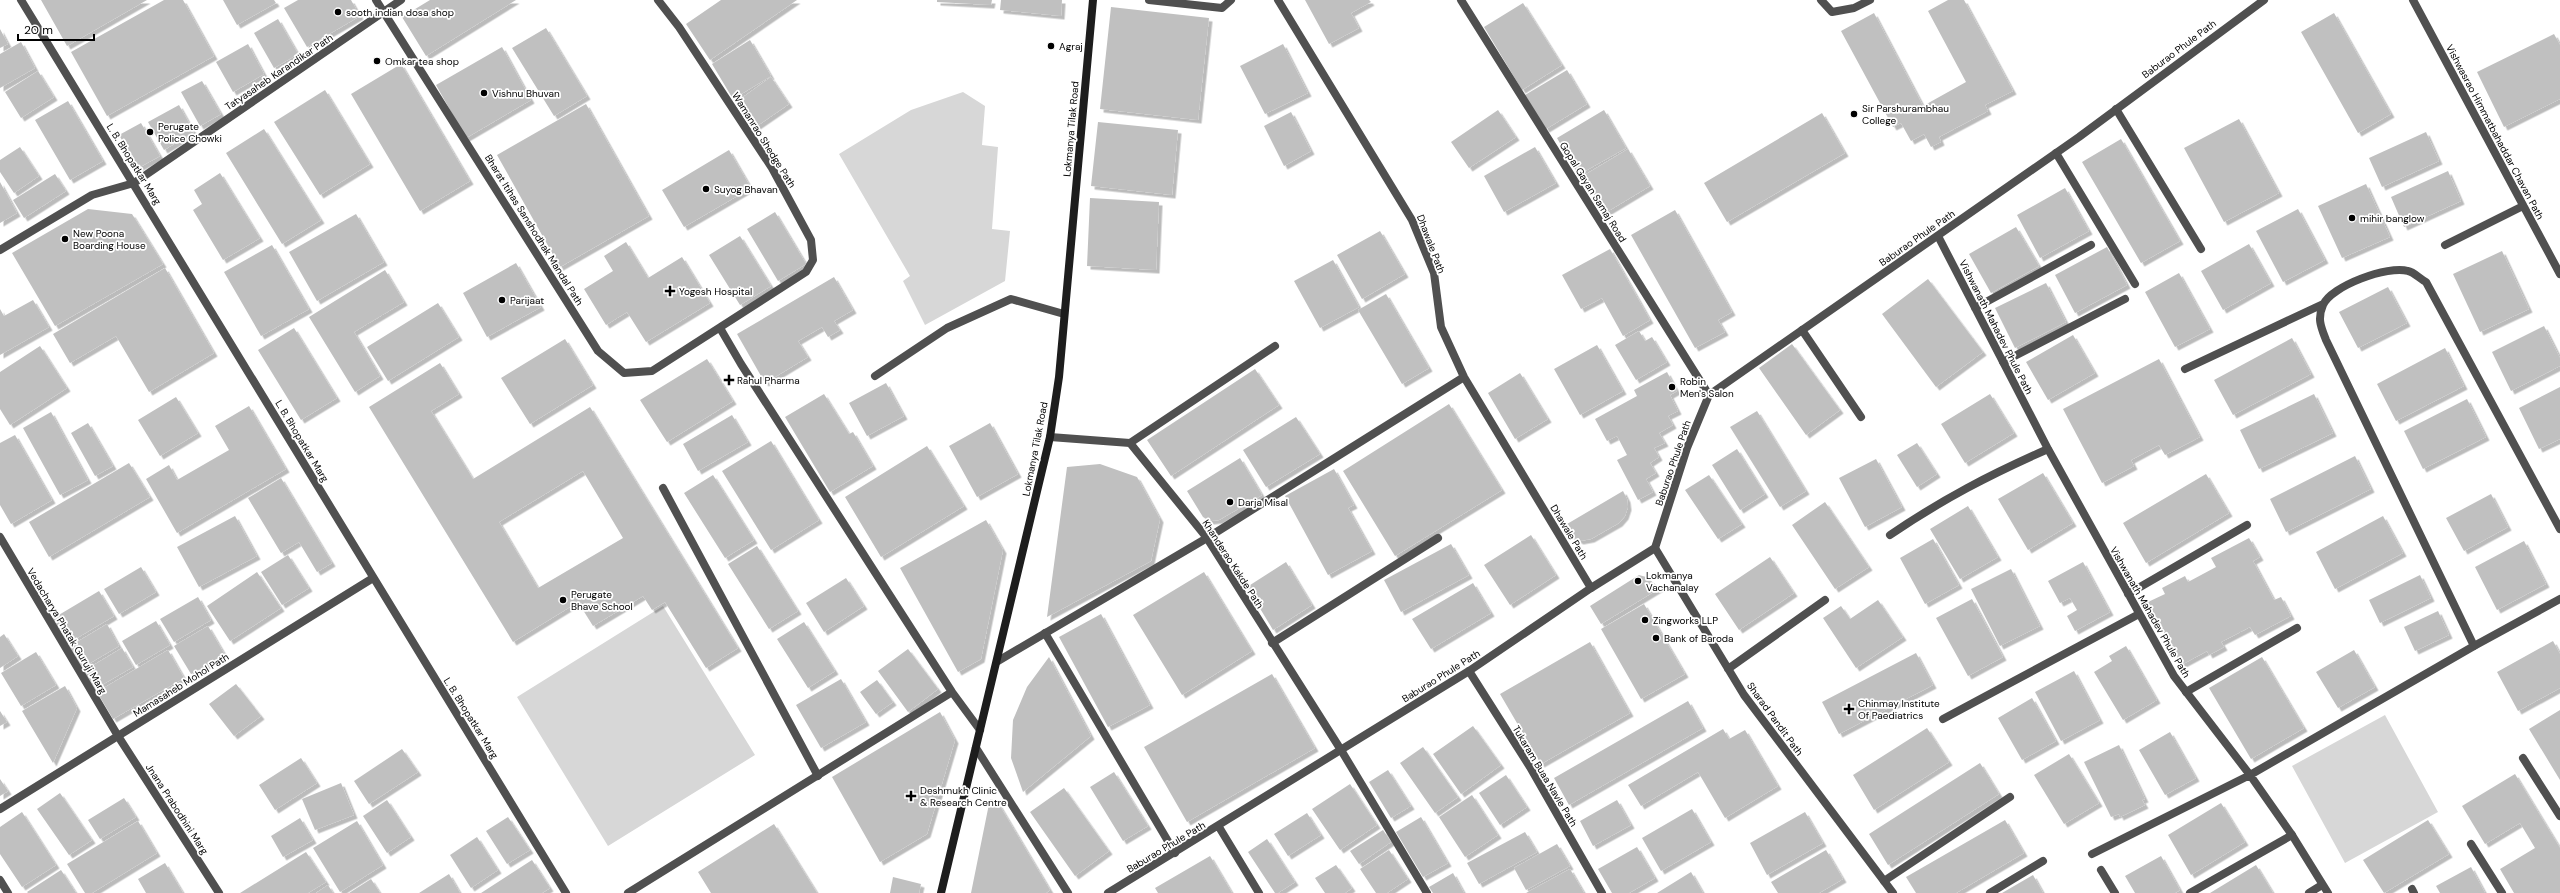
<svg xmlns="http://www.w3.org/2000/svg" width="2560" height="893" font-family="'DM Sans',sans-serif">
<defs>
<filter id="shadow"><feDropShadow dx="3.5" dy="3.5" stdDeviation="0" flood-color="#0004"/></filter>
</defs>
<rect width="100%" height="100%" fill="#fff"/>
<path fill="#d7d7d7" d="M963,92L985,106L982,145L998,147L992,229L1010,231L1005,281L925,325L903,281L910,276L839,154L911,110Z
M663,606L755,755L608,846L517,697Z
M2385,715L2438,812L2345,863L2292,766Z"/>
<path fill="#c0c0c0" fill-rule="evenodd" filter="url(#shadow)" d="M41,0H147L67,46Z
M164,0H183L214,56L107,116L71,52Z
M223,0H274L276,3L237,25Z
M298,0H351L360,16L307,47L284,8Z
M430,0H516L426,56L402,17Z
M721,0H797L710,60L686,24Z
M937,0H992L991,5L937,2Z
M1001,0H1062L1061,16L1000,10Z
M1305,0H1369L1371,2L1351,13L1359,28L1329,44Z
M1948,0H1964L2013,91L1985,105L1988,111L1939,137L1941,142L1931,147L1924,134L1911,141L1901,123L1893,127L1841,31L1874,13L1923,106L1966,82L1928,11Z
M1523,3L1562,65L1522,90L1484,27Z
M1111,7L1209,18L1198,120L1100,109Z
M2334,13L2391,114L2358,133L2301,32Z
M278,19L298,54L274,68L254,33Z
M546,28L587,96L554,116L512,48Z
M0,29L8,44L0,48Z
M2554,34L2560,45V99L2504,127L2477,72Z
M750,40L771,76L733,99L712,64Z
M21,42L35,68L0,88V54Z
M248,44L264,74L233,92L216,62Z
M1283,44L1308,93L1265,114L1240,66Z
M502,47L531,100L466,138L436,85Z
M401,64L470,181L420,211L351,94Z
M1567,70L1587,104L1546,129L1525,95Z
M38,71L54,97L21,118L5,92Z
M771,77L789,104L757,126L739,100Z
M202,81L221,114L200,126L181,92Z
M325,90L370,164L320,195L274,122Z
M68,101L103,161L70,180L35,120Z
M586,104L649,216L560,267L497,155Z
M179,105L194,132L164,150L148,122Z
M1498,110L1516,137L1469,168L1451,142Z
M1604,110L1626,148L1578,175L1557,138Z
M1291,112L1311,151L1284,166L1264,126Z
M1822,113L1845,153L1727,222L1704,183Z
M2239,119L2279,193L2224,222L2184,148Z
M1098,122L1178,130L1172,195L1091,186Z
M141,123L160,156L138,168L119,135Z
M264,129L321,220L282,244L226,153Z
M2426,132L2439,161L2382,187L2369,158Z
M2121,139L2180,241L2141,263L2082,162Z
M20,147L39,176L14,193L0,172V160Z
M1535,147L1556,183L1504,212L1484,176Z
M1628,149L1650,186L1605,213L1583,176Z
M729,150L751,188L684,227L662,190Z
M2448,171L2461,201L2404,227L2391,197Z
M220,173L260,238L223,260L193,210L202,204L194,190Z
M55,174L66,191L24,218L13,200Z
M0,182L17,213L0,223Z
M2366,184L2390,237L2342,258L2318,206Z
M2065,188L2089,231L2040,258L2017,215Z
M1090,198L1159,202L1156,270L1087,266Z
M88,209L132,214L163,264L55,326L12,253Z
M2298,209L2325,260L2283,282L2256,231Z
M1675,210L1732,312L1718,320L1725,332L1695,348L1631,235Z
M775,212L806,264L778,281L747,229Z
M356,214L384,262L317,301L289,252Z
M2016,227L2039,266L1991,293L1969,254Z
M1380,231L1405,274L1362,299L1337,255Z
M740,236L771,286L740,305L709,255Z
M626,242L648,278L682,257L710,303L646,342L627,312L606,325L584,289L613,271L604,256Z
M2249,244L2271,283L2223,310L2201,271Z
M272,245L309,309L261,336L224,272Z
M2107,247L2127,285L2075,313L2055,275Z
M1610,249L1650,320L1623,336L1602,298L1581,309L1562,275Z
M2502,251L2529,309L2480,332L2453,274Z
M1333,260L1359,307L1320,328L1294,281Z
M516,263L541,307L487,337L463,293Z
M165,268L214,353L149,392L116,336L70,363L53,334Z
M385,270L404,302L354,332L380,376L355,392L309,317Z
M2179,273L2210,329L2175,347L2145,292Z
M834,277L853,310L834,321L840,330L828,337L822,327L798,341L808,357L765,383L737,334Z
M1928,279L1983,352L1936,387L1882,314Z
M2046,283L2066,322L2015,348L1995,308Z
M2388,287L2407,323L2358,348L2339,312Z
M1386,294L1429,368L1402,384L1358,310Z
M33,300L49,327L0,355V309L4,316Z
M438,303L459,337L388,381L367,347Z
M2544,326L2560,358V366L2511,391L2492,352Z
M294,328L337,398L301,420L258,350Z
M1639,331L1645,341L1652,337L1667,362L1636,380L1615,345Z
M2073,335L2095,373L2048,400L2026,362Z
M2292,338L2311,374L2233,415L2214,380Z
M565,339L593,385L530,424L501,378Z
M1792,344L1840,410L1806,435L1759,368Z
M1597,345L1623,391L1580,415L1554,369Z
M40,346L67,388L10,425L0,409V372Z
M2445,348L2464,386L2396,421L2377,384Z
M707,359L733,401L667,442L640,400Z
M2159,359L2200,437L2165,455L2159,445L2131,460L2134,466L2102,483L2063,409Z
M440,363L459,394L431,411L473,479L590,407L738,648L706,668L665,602L652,610L643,596L593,626L578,602L513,642L369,407ZM583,471L623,538L538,588L499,522Z
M1255,369L1279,405L1171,476L1147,440Z
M1667,372L1677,391L1670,395L1678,411L1668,416L1673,425L1659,433L1665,443L1654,448L1659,457L1650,463L1656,473L1646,479L1653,492L1638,500L1617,460L1627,455L1617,436L1607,441L1595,419L1637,396L1634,390Z
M1520,373L1548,419L1515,439L1488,393Z
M886,383L904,416L867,436L849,403Z
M2560,387V439L2539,449L2519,408Z
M824,394L849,434L853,432L873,466L830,492L785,417Z
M1990,394L2014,433L1965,463L1941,424Z
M2314,394L2333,433L2259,469L2240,430Z
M176,397L198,433L160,456L138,420Z
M2467,399L2486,437L2423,469L2404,431Z
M1449,404L1502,490L1395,556L1343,471Z
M249,406L286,469L177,533L146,479L169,465L177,480L229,450L215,426Z
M1757,411L1806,491L1780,507L1730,427Z
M51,412L88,480L60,495L23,428Z
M732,415L748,442L698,471L683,444Z
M1296,417L1320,454L1266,487L1243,450Z
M88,423L113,466L95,476L71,433Z
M990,423L1018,474L977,497L949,446Z
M15,435L52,500L11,524L0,505V443Z
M771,441L819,520L771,550L722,471Z
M1917,443L1937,474L1917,487L1897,455Z
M927,446L964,506L881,557L845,497Z
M1737,449L1765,494L1740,510L1712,465Z
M2355,456L2371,489L2286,532L2270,499Z
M1240,458L1262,495L1219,520L1210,521L1203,517L1187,491Z
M1876,459L1902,507L1865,527L1839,478Z
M129,463L150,497L49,557L29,522Z
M1100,464L1137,477L1160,519L1151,561L1047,617L1067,467Z
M1334,469L1354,505L1348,508L1372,551L1328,575L1285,496Z
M2043,473L2073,523L2028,550L1998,499Z
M2206,474L2229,513L2146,563L2123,523Z
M713,475L754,540L725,558L684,493Z
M1709,475L1742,524L1718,539L1685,490Z
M281,478L332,563L317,572L299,542L281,553L248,498Z
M1623,491L1627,499L1628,507L1625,516L1619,523L1591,539L1580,541L1565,533L1562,527Z
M2491,494L2508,527L2464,551L2446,518Z
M1825,502L1869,567L1835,589L1792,525Z
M1968,506L1998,557L1960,579L1930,529Z
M235,516L257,556L199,587L177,547Z
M2383,516L2403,553L2335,589L2316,552Z
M986,520L1003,550L981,659L958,672L900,568Z
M1531,535L1556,575L1510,605L1484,565Z
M2249,538L2260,557L2253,561L2274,600L2281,597L2291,616L2255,635L2250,627L2221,642L2224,647L2209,655L2207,651L2181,665L2148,602L2165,594L2162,588L2185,576L2188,582L2216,567L2211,558Z
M1933,539L1959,585L1925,604L1900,558Z
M2524,541L2546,584L2497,610L2475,567Z
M1451,544L1469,575L1401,612L1384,580Z
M757,546L798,611L769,629L728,564Z
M288,555L309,588L282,605L261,572Z
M1770,557L1794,593L1739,630L1715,594Z
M1286,562L1312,605L1273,630L1247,587Z
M2083,562L2110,612L2075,631L2067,616L2077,610L2070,598L2060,603L2048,581Z
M141,567L156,592L119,614L104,589Z
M2011,569L2040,626L2000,646L1971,589Z
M257,572L281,608L230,641L207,606Z
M1204,572L1252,651L1182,695L1133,615Z
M1639,575L1646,577L1660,588L1601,624L1590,606Z
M2420,575L2431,598L2380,623L2369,600Z
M846,578L864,606L824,632L806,603Z
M1473,583L1491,613L1431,649L1412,619Z
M99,591L114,616L67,644L52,619Z
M198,597L211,620L174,642L160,619Z
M1972,599L2003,657L1968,676L1936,618Z
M1878,600L1903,637L1856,668L1823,618L1841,606L1850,619Z
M1644,604L1685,674L1641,699L1601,629Z
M2438,611L2449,635L2415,651L2404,627Z
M1101,614L1150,705L1108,727L1059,637Z
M156,621L170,645L136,665L122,641Z
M804,622L835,671L808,688L777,639Z
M107,624L119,646L80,669L67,648Z
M208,626L225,655L191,674L174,646Z
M4,634L18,656L0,668V637Z
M2553,641L2560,654V688L2518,711L2497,672Z
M1590,642L1630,713L1541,764L1500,694Z
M2126,646L2157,700L2123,720L2094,672L2112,661L2109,656Z
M122,648L133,667L93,690L82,672Z
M908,649L938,689L908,712L878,671Z
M168,650L184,678L113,719L97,692Z
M2354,650L2375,687L2338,708L2316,672Z
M36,652L56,685L21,706L1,673Z
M1916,653L1933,685L1839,734L1822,702Z
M1049,657L1091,736L1023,792L1011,758L1013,720L1027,687Z
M2262,657L2304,728L2251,759L2209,688Z
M2074,671L2100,720L2061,741L2035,692Z
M1272,674L1315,748L1187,822L1144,747Z
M841,679L866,722L821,748L796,705Z
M877,680L893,702L876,714L860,692Z
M236,684L261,716L234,736L209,704Z
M65,686L77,708L53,763L22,711Z
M2032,698L2056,741L2022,760L1998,718Z
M1688,701L1703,728L1569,805L1554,778Z
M2560,710V780L2529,729Z
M0,711L7,722L0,726Z
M940,712L955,740L927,834L880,862L832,777Z
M1473,726L1501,765L1461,794L1433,754Z
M1927,728L1949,762L1874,810L1853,775Z
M1723,729L1729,739L1745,730L1778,786L1725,818L1698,772L1641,806L1628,785Z
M2170,732L2196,778L2165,795L2139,750Z
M2119,745L2145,799L2142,800L2145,805L2120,817L2119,814L2111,817L2084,762Z
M1423,747L1458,797L1435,813L1400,763Z
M402,749L418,772L369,804L354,781Z
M2069,754L2099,803L2064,824L2034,775Z
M301,758L317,783L275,810L259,785Z
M1980,763L1999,794L1888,865L1869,834Z
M1388,770L1411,806L1391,818L1369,782Z
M1114,772L1148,826L1123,841L1090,787Z
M2515,774L2560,848V893H2514L2500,869L2535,848L2520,823L2485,844L2462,806Z
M1506,775L1527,807L1500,825L1479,793Z
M0,779L8,791L0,796Z
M341,783L354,815L315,830L302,799Z
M1350,784L1377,825L1340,850L1312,809Z
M1064,788L1109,851L1075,876L1030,812Z
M60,793L92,840L69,855L37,809Z
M1472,795L1498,835L1465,857L1439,817Z
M124,798L136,817L100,839L88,820Z
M990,799L997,801L1050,890L1046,893H971Z
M387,800L411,837L387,853L363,816Z
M1617,800L1631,825L1593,846L1580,821Z
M2221,803L2245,842L2191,875L2168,835Z
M1692,809L1711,842L1661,871L1642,838Z
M22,812L56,865L22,887L0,854V827Z
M1805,812L1823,843L1767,875L1750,843Z
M1307,813L1321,835L1288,856L1274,834Z
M508,817L530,850L507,864L486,831Z
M1421,817L1448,863L1423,877L1396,832Z
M300,818L313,840L283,857L271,836Z
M2005,820L2024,853L1956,893H1916L1906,877Z
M2428,820L2449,854L2384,893L2363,860Z
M138,821L157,853L92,893H85L67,864Z
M357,821L383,865L340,892L313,848Z
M774,824L817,893H711L698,872Z
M1383,830L1391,842L1359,864L1350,851Z
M1525,832L1537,852L1479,884L1467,863Z
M477,837L498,870L471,888L450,855Z
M1267,839L1295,882L1278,893H1275L1248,852Z
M1557,844L1570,866L1526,890L1514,868Z
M1637,847L1655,878L1629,893H1612L1598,869Z
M1389,850L1408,879L1387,893H1376L1360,869Z
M1826,850L1843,879L1819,893H1778L1771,882Z
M306,852L326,882L308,893H240Z
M1210,856L1232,893H1158L1155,888Z
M2161,856L2180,890L2175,893H2135L2125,876Z
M532,860L550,888L542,893H481Z
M165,863L183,893H146L138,879Z
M1336,865L1352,888L1345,893H1325L1315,878Z
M2256,865L2273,893H2210Z
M2471,867L2485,893H2440L2436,886Z
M1570,869L1584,893H1526Z
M61,870L76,893H28L27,892Z
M1691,872L1703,893H1657Z
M1453,873L1464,893H1433L1429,887Z
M449,874L460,893H419Z
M2033,875L2043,893H2002Z
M893,877L921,884L919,893H890Z
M371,879L380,893H349Z
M328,885L333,893H316Z"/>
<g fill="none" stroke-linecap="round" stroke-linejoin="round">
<path stroke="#505050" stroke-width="8" d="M1821,0L1832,12L1854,8L1870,0
M2056,153L2135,284
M2003,362L2125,299
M2185,369L2323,304
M875,376L947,328L1011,299L1064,314
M1130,443L1275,346
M663,488L818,776
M1045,633L1175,853
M1272,643L1438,538
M2474,646L2326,340C2321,327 2317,319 2323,305C2331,286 2388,265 2408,271C2414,272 2420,279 2426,282L2560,529
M2186,692L2297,628
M2523,758L2560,816
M2471,844L2502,893
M2101,870L2115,893
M1884,881L2010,797
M2412,889L2414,893
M1990,893L2043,861
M2190,893L2292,835
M2309,893L2322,885"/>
<path stroke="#505050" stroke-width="8" d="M21,0L566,893
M376,0L598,351L624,373L652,371L806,272L813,260L811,240L772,168L679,27L658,0
M1149,0L1222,8L1231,0
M1278,0L1412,220L1434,273L1441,327L1464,377L1591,588
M1461,0L1709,395
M2413,0L2560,274
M2116,109L2201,249
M1938,236L2048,449L2174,676L2250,775L2474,646L2560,599
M2445,245L2523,206
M0,250L92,195L134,183L401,0
M1975,308L2091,245
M720,328L741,364L952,692L980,730
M1802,330L1861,417
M1050,437L1130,443L1207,538L1341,750L1427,893
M1890,535C1943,499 1989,475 2048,449
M0,537L118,736L219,893
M1655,548L1744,695L1893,893
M2128,594L2247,525
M998,661L1207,538L1464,377
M1728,669L1825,600
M1469,671L1530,767L1602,893
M1943,719L2139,614
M0,809L373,578
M2092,854L2250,775L2292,835L2328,893
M0,880L8,893
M628,893L952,692"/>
<path stroke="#505050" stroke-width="8" d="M976,748L1068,893
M1219,827L1259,893
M1108,893L1469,671L1591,588L1655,548L1687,448L1709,395L2079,137L2264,0"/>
<path stroke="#1d1d1d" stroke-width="8" d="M941,893L1050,437L1059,377L1093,0"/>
</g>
<g fill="#000" stroke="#fff" stroke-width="1.5">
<circle cx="338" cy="12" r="4"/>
<circle cx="1051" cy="46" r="4"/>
<circle cx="377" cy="61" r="4"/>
<circle cx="484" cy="93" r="4"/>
<circle cx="1854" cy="114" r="4"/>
<circle cx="150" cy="132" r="4"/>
<circle cx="706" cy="189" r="4"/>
<circle cx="2352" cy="218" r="4"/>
<circle cx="65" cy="239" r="4"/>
<path d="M668 285h4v4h4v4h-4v4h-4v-4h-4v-4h4z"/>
<circle cx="502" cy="300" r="4"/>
<path d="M727 374h4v4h4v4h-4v4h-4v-4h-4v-4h4z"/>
<circle cx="1672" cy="387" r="4"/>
<circle cx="1230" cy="502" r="4"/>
<circle cx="1638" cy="581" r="4"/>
<circle cx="563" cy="600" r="4"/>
<circle cx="1645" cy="620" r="4"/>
<circle cx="1656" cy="638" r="4"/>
<path d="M1847 703h4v4h4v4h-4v4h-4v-4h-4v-4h4z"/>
<path d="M909 790h4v4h4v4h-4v4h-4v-4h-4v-4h4z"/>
</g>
<g text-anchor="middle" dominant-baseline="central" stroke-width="3.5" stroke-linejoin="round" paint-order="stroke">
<g font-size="10" fill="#000" stroke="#fff" text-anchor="start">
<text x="346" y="12">sooth indian dosa shop</text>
<text x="1059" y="46">Agraj</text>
<text x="385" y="61">Omkar tea shop</text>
<text x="492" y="93">Vishnu Bhuvan</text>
<text x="1862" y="108">Sir Parshurambhau<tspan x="1862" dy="12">College</tspan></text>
<text x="158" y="126">Perugate<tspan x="158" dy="12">Police Chowki</tspan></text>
<text x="714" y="189">Suyog Bhavan</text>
<text x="2360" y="218">mihir banglow</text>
<text x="73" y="233">New Poona<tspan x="73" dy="12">Boarding House</tspan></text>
<text x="679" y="291">Yogesh Hospital</text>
<text x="510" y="300">Parijaat</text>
<text x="737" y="380">Rahul Pharma</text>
<text x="1680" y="381">Robin<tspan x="1680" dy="12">Men's Salon</tspan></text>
<text x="1238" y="502">Darja Misal</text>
<text x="1646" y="575">Lokmanya<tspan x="1646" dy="12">Vachanalay</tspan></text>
<text x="571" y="594">Perugate<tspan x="571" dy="12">Bhave School</tspan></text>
<text x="1653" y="620">Zingworks LLP</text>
<text x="1664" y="638">Bank of Baroda</text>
<text x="1858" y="703">Chinmay Institute<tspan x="1858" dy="12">Of Paediatrics</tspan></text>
<text x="920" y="790">Deshmukh Clinic<tspan x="920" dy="12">&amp; Research Centre</tspan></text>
</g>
<g font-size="10" fill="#000" stroke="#fff">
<text transform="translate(2179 49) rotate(-37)">Baburao Phule Path</text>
<text transform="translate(279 72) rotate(-34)">Tatyasaheb Karandikar Path</text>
<text transform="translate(1071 129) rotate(-85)">Lokmanya Tilak Road</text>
<text transform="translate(2495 132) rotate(62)">Vishwasrao Himmatbahaddar Chavan Path</text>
<text transform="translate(764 140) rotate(58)">Wamanrao Shedge Path</text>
<text transform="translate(134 164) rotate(58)">L. B. Bhopatkar Marg</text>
<text transform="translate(1593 192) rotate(58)">Gopal Gayan Samaj Road</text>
<text transform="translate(534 230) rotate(58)">Bharat Itihas Sanshodhak Mandal Path</text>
<text transform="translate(1917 238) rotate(-35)">Baburao Phule Path</text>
<text transform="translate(1431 244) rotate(69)">Dhawale Path</text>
<text transform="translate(1996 327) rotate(63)">Vishwanath Mahadev Phule Path</text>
<text transform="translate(302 441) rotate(59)">L. B. Bhopatkar Marg</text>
<text transform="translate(1035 449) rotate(-79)">Lokmanya Tilak Road</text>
<text transform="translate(1673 463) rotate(-71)">Baburao Phule Path</text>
<text transform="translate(1569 532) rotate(59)">Dhawale Path</text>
<text transform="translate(1233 564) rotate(57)">Khanderao Kakde Path</text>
<text transform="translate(2150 612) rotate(60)">Vishwanath Mahadev Phule Path</text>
<text transform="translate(67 631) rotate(59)">Vedacharya Phatak Guruji Marg</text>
<text transform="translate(1441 676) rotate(-32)">Baburao Phule Path</text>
<text transform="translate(181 685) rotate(-32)">Mamasaheb Mohol Path</text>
<text transform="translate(471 718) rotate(58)">L. B. Bhopatkar Marg</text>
<text transform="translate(1775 719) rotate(54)">Sharad Pandit Path</text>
<text transform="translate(1545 776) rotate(59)">Tukaram Buaa Navle Path</text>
<text transform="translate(177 809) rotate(57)">Jnana Prabodhini Marg</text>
<text transform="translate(1166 847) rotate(-31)">Baburao Phule Path</text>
</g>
</g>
<path d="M18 34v6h76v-6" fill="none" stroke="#000000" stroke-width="2"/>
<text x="24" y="34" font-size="12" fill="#000000" stroke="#ffffff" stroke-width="3" paint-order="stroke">20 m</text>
</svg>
